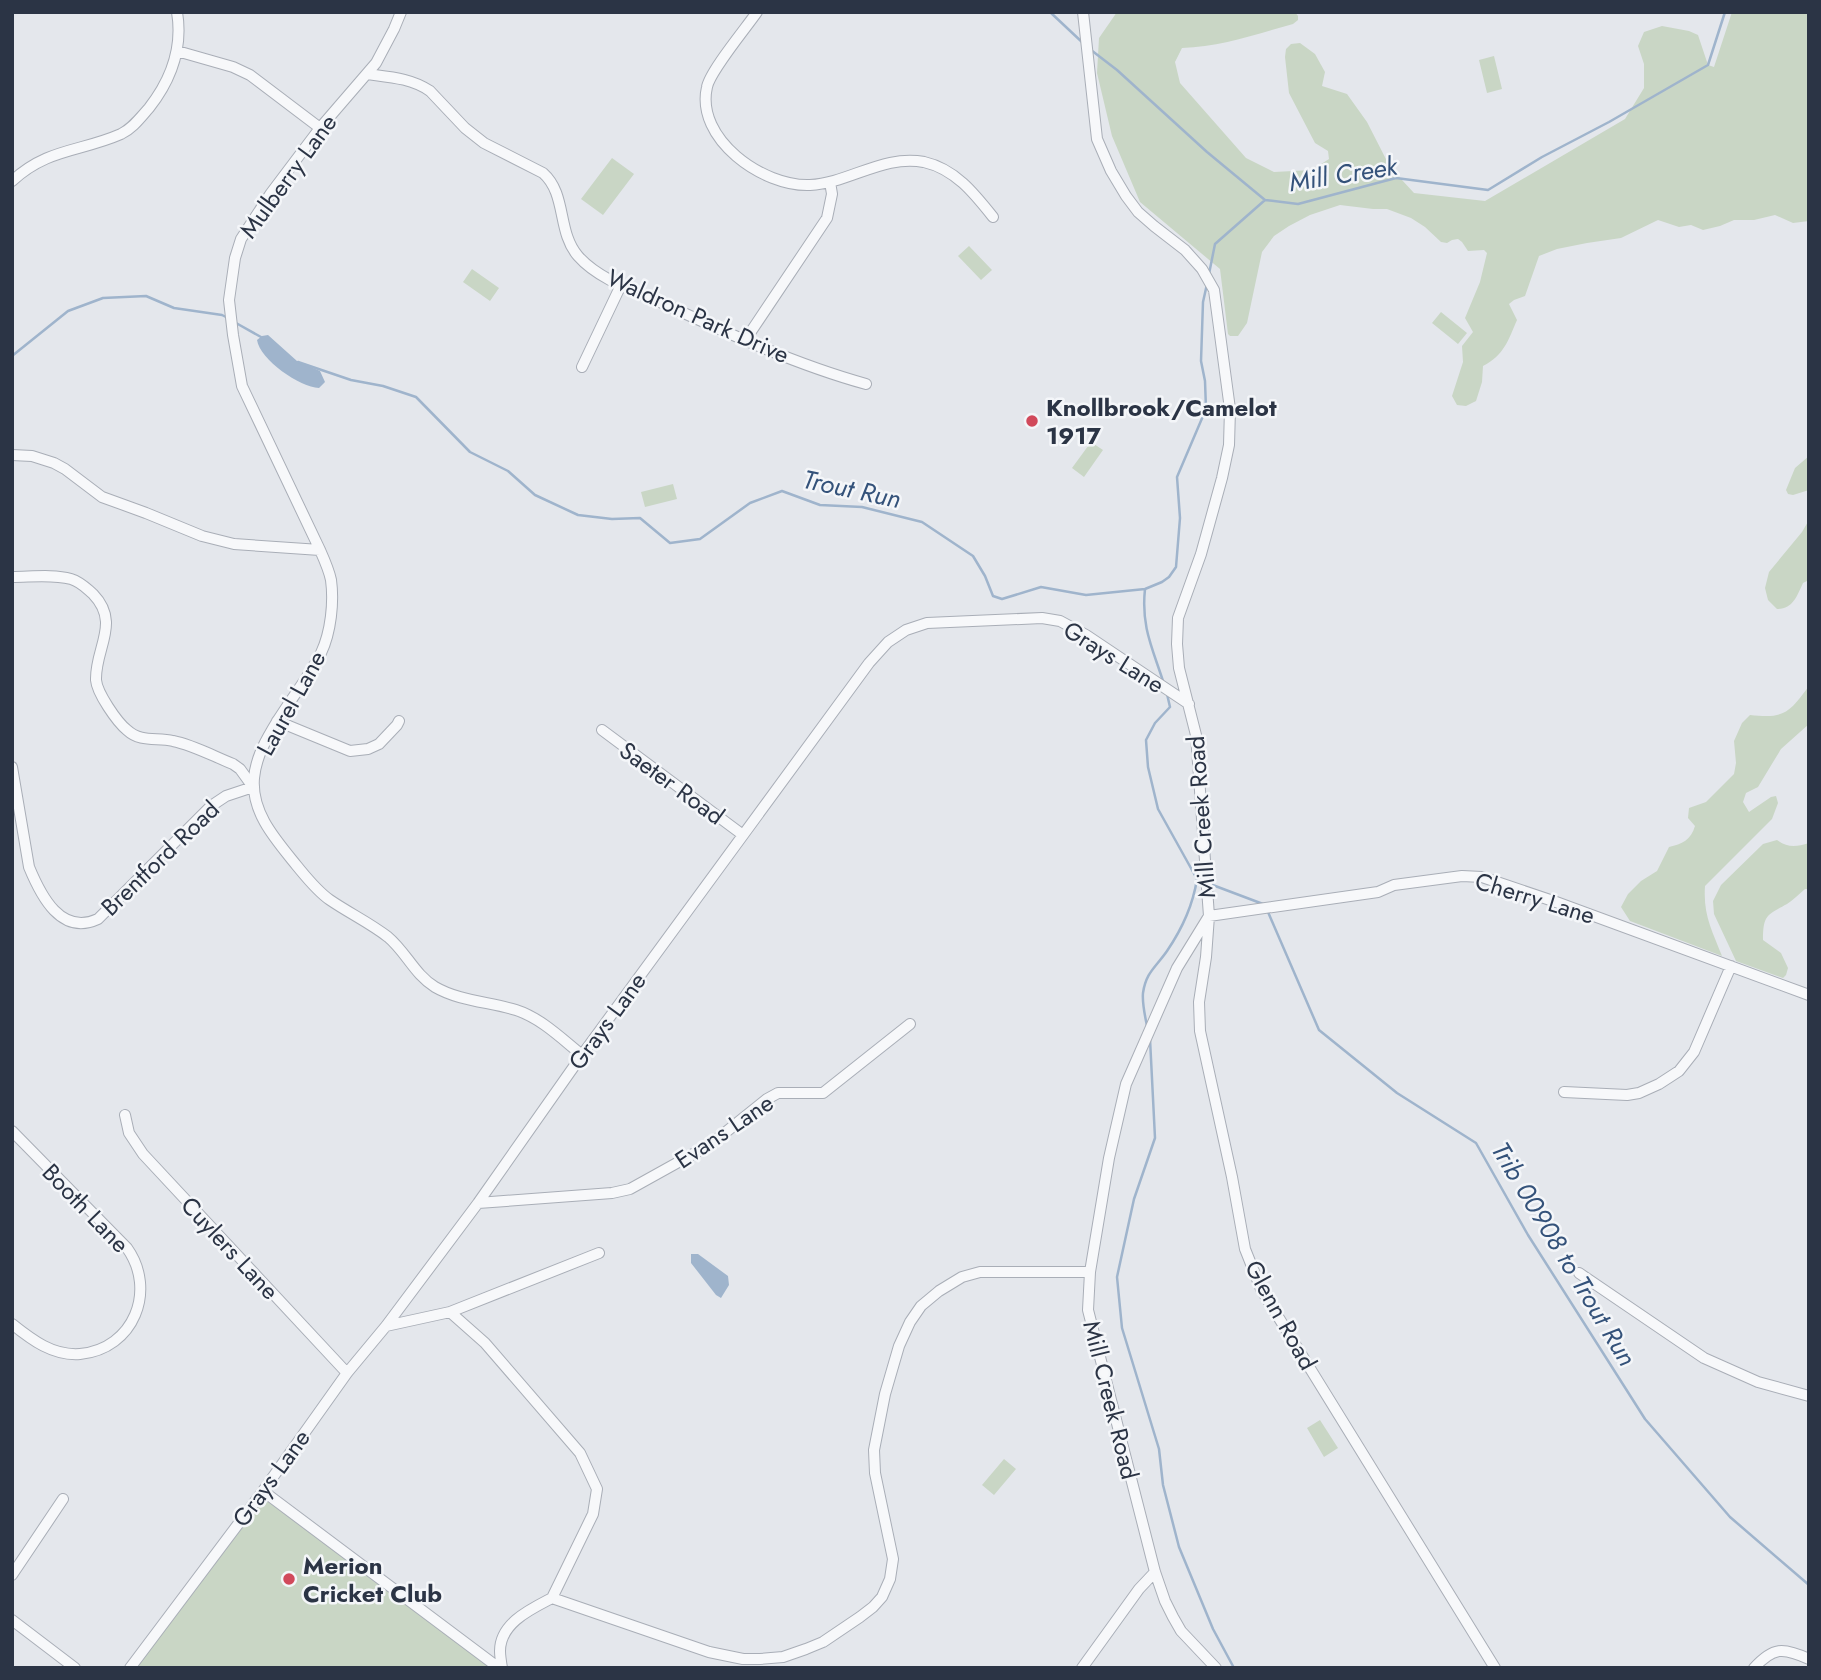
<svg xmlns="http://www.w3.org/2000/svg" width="1821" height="1680" font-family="Jost,sans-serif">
<rect width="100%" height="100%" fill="#e4e7ec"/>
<path fill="#c9d6c5" d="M1117,12H1295L1298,16V20L1293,24C1257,34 1220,47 1182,48L1175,62L1180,83L1246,158L1274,172L1312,170L1329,159L1328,151L1315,143L1289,93L1285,57L1286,49L1291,44L1300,43L1315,54L1325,72L1322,86L1347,94L1367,122L1390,167L1414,193L1485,201L1625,119L1644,88V64L1638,46L1644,32L1662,26L1689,31L1698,35L1708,65L1714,67L1732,12H1809V221L1793,223L1775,215L1754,220H1734L1720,226L1703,230L1691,225L1679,227L1658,220L1621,238L1587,243L1557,249L1539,256L1525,296L1514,300L1509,304L1517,320C1508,341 1504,355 1483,366L1482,382L1476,401L1466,406L1457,405L1452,396L1463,362L1462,346L1473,332L1465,318L1480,282L1487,253L1484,250L1468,251L1462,242L1458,239L1452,240L1447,243L1441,242L1425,227L1411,218L1387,209H1373L1340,205L1310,215L1289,226L1274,236L1262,252L1247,323L1238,336H1230L1228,334L1220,269L1140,202L1112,136L1097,73L1099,38Z
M1494,56L1502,89L1487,93L1479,60Z
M612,158L634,174L603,215L581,199Z
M969,246L992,270L981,280L958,256Z
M472,269L499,288L490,301L463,282Z
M1441,312L1467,333L1458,344L1432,323Z
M1091,442L1103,450L1084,477L1072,468Z
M1809,456V490L1793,495L1788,494L1786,490L1795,468Z
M673,484L677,499L645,507L641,492Z
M1809,520V580L1803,583C1797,596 1793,609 1777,609L1768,600L1765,588L1769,572L1802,532Z
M1809,686V724L1781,749L1758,787L1746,793L1743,802L1749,812L1771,797L1776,796L1778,803L1772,819L1705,886C1703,915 1712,930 1722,956L1630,921L1621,907L1628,894L1641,881L1657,871L1669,847C1682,844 1691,840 1695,826L1688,818L1689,808L1706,802L1734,774L1736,763L1734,741L1742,723L1750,715C1784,719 1789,713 1809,686Z
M1777,840C1788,848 1796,847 1809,843V889H1805C1799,894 1793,900 1787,904C1767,915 1763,915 1763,940L1781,953L1788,968L1786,975L1783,978L1736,961L1714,914L1713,901L1721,885L1763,844Z
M1320,1420L1338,1448L1324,1457L1307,1428Z
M1004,1459L1016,1469L994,1495L982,1485Z
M263,1491L499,1668H131Z"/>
<path fill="#9fb4cc" d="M268,335L297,361L320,371L325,382L319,388C300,387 260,360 257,340L262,336Z
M691,1254H698L728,1276L729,1285L721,1298L716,1295L691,1263Z"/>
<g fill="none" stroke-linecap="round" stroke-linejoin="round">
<path stroke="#9fb4cc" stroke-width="2.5" d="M1050,12L1083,43
M1091,50L1117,70L1207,152L1265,200L1298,204L1396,178L1488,190L1542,157L1609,122L1708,65L1725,12
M1209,274L1215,244L1265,200
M236,323L261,337
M12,356L68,311L103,298L146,296L174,308L222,315L228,318
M298,362L351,380L383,386L416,397L470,452L508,471L535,495L578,515L612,519L640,518L670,543L700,539L750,503L782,491L820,505L862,507L922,522L973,556L985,576L993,596L1002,599L1041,587L1086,595L1145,589L1162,582L1169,577L1176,567L1180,518L1177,477L1206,409L1205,381L1201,361L1203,302L1207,284
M1145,589C1141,626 1152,647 1163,681
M1210,884L1263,904
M1268,912L1319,1030L1397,1093L1476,1143L1528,1235L1645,1419L1730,1517L1809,1585
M1147,1026C1145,1016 1142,1003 1143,993C1146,972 1156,967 1167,951C1182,929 1193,905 1197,879L1158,809L1148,767L1146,740L1155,723L1170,707L1167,694
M1150,1039L1155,1138L1134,1199L1117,1277L1122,1328L1159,1449L1163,1485L1179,1547L1213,1629L1234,1668"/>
<defs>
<path id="minor" d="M757,12C746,28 710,71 707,87C695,139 763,187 810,185C849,183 884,154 924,162C955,169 974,193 993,217
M1083,12L1097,139L1111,171L1126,196L1138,212L1154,226L1185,250L1202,269L1214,290L1230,409L1229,445L1222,478L1201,554L1178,618L1177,644L1179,668L1196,735L1209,916L1177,968L1126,1084L1109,1158L1090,1272L1088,1310L1155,1572L1165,1601L1173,1617L1181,1631L1216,1668
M177,51L233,67L250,75L320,128
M367,74C389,77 411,78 430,91L465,128L484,143L543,173C567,194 557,232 578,256C598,279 634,291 662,303C727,333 797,365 866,384
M12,181C48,148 80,152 121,134C133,128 140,118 149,108C171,80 183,48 177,12
M746,339L827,218L832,194L830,182
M582,367L621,285
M12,455L32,456L54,463L65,469L102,497L146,513L202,536L234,544L320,550C324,559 329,570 331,580C334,602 331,632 321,653C310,675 291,699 278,720C267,738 256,756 254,778C251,813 276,840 297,866C307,878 317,891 330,900C349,913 370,923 388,937C406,952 415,975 435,987C459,1001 490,1002 516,1010C541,1018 562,1039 582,1055
M320,550L242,386L233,335L229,300L235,258L241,239L271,193L320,128L376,63L394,29L401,12
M12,577C31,577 53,574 71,579C81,582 86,588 93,594C121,623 95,648 96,680C97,693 117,722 127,730C141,743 157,737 173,741C193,745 213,756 233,764L240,769L253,787
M277,721L350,751L368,749L379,744L397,725L399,721
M602,730L743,835
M12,767L29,867C41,896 61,936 98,919L211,806L226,796L253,787
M1564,1092L1627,1095L1639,1093L1659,1084L1679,1071L1694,1052L1731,966
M125,1115L129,1133L143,1154L347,1373
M12,1131L127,1248C157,1290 134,1349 80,1354C53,1356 32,1340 12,1324
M478,1203L612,1193L630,1189L711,1144L767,1099L778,1093H823L910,1024
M1579,1273L1704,1358L1758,1382L1809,1396
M450,1312L599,1253
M386,1326L450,1312L485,1343L580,1453L597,1489L593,1514L552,1598
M263,1491L499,1668
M12,1575L63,1499
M12,1620L75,1668
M130,1668L263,1491L347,1373L386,1326L478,1203L582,1055L869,663L888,642L906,630L927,623L1042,618L1060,621L1086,635L1189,704
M502,1668C501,1662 500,1656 500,1651C500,1623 531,1609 552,1598L709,1652L743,1659H760L783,1657L806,1649L823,1642L860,1617L873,1607L882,1597L890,1579L893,1559L875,1473L874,1450L885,1394L899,1346L910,1322L921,1306L939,1291L962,1277L980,1272H1090
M1082,1668L1139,1589L1155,1572
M1495,1668L1261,1289L1245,1249L1232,1177L1200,1031L1199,1002L1206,957L1209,916L1378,892L1394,885L1462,876L1482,877L1556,902L1809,995
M1754,1668C1773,1647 1783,1647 1809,1659"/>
</defs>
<use href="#minor" stroke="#a9aeb7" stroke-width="12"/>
<use href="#minor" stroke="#f7f8fa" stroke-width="10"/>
</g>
<g fill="#d1495b" stroke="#f4f6f9" stroke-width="2.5">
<circle cx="1032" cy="421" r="7"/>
<circle cx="289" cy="1579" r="7"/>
</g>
<g text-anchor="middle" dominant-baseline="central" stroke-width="5" stroke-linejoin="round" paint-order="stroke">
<g font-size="24" fill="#2b3445" stroke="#f4f6f9">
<text transform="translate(288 176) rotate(-54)">Mulberry Lane</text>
<text transform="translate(698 316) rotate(24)">Waldron Park Drive</text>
<text transform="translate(1114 657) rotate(32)">Grays Lane</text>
<text transform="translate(291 703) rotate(-61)">Laurel Lane</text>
<text transform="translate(672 783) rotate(36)">Saeter Road</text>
<text transform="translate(1201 817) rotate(-94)">Mill Creek Road</text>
<text transform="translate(160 858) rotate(-44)">Brentford Road</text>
<text transform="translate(1535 898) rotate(17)">Cherry Lane</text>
<text transform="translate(607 1021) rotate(-54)">Grays Lane</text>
<text transform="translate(724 1131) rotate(-34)">Evans Lane</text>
<text transform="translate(86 1208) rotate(46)">Booth Lane</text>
<text transform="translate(230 1248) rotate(47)">Cuylers Lane</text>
<text transform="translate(1281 1315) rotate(61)">Glenn Road</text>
<text transform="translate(1111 1400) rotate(76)">Mill Creek Road</text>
<text transform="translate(271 1478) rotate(-54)">Grays Lane</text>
</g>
<g font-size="24" font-weight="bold" fill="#2b3445" stroke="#f4f6f9" text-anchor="start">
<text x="1046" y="407">Knollbrook/Camelot<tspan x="1046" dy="28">1917</tspan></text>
<text x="303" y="1565">Merion<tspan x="303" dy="28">Cricket Club</tspan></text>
</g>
<g font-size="26" font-style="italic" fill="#34527a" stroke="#f4f6f9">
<text transform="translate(1343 174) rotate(-9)">Mill Creek</text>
<text transform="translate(852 489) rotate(12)">Trout Run</text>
<text transform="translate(1564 1254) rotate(59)">Trib 00908 to Trout Run</text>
</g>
</g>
<rect width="1821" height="1680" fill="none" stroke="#2b3445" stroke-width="28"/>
</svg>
